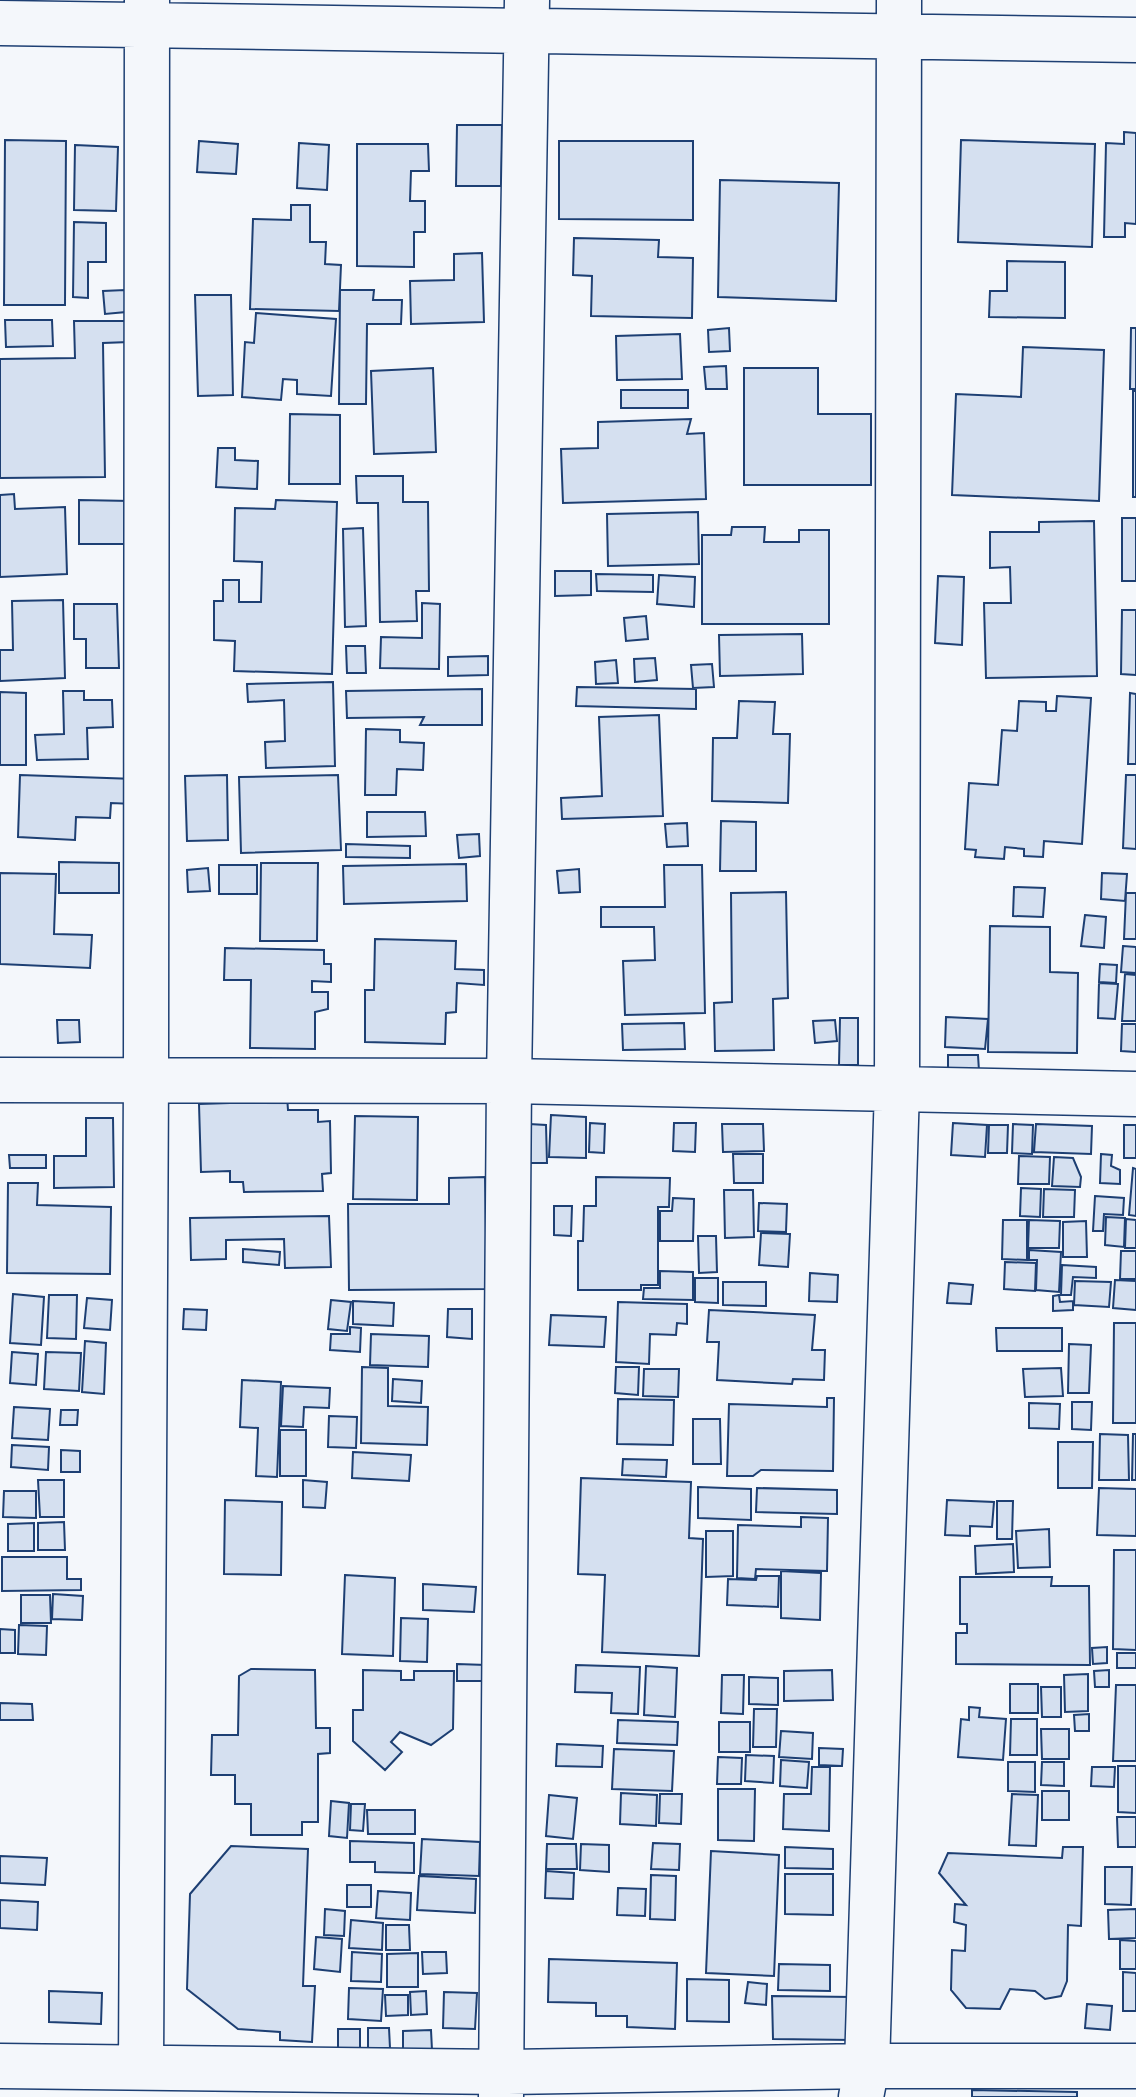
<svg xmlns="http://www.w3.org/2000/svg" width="1136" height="2097" font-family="Figtree,sans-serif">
<rect width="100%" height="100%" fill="#f4f7fb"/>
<path fill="#d5e0f0" stroke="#1d3f73" stroke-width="2" d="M457,125H502L501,186H456Z
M1124,132L1136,133V224L1125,223V237H1104L1106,143L1124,144Z
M5,140L66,141L65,305H4Z
M961,140L1095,144L1092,247L958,242Z
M199,141L238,144L236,174L197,172Z
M559,141H693V220L559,219Z
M299,143L329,145L327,190L297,188Z
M357,144H428L429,171H411L410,201H425V232H414V267L357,266Z
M75,145L118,147L116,211L74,210Z
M720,180L839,183L836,301L718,297Z
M291,205H310V242H326L325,264L341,265L339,311L250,309L253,219L291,220Z
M74,222L106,223V262H88V298L73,297Z
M574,238L659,240L658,257L693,258L692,318L591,316L592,276L573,275Z
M482,253L484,322L411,324L410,281L454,280V254Z
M1007,261L1065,262V318L989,317L990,291H1007Z
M125,290L126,312L105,314L103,291Z
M340,290H374L373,300H402L401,324H367L366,404H339Z
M195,295H231L233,395L198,396Z
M256,313L336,319L331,396L297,394V380L283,379L281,400L242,397L245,342L254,343Z
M5,320H52L53,346L6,347Z
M74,321H128L129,342L103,343L105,477L0,478V359L75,358Z
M729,328L730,351L709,352L708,330Z
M1131,328H1136V389H1130Z
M680,334L682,379L617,380L616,336Z
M1023,347L1104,350L1099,501L952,495L956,394L1021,397Z
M726,366L727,389H706L704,367Z
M433,368L436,452L374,454L371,371Z
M744,368H818V414H871V485H744Z
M621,390H688V408H621Z
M1133,391H1136V497H1133Z
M290,414L340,415V484H289Z
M691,419L687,434L704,433L706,499L563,503L561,449L598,448V422Z
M218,448H235V460L258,461L257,489L216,487Z
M356,476H403V502H428L429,591H416L417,621L380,622L378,503H357Z
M14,494L15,509L65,507L67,574L0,577V495Z
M79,500L131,501V544H79Z
M276,500L337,502L332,674L234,671L235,641L214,640V601H223V580H239V602H261L262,562L234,561L235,508L275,509Z
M698,512L699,564L608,566L607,514Z
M1122,518H1136V581H1122Z
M1094,521L1097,676L986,678L984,603H1011L1010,567L990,568V532H1039V522Z
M732,527H765L764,542H799V530H829V624H702V535H731Z
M363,528L366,626L345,627L343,529Z
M555,571H591V595L555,596Z
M596,574L653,575V592L597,591Z
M659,575L695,577L694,607L657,604Z
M938,576L964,577L962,645L935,643Z
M63,600L65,678L0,681V650H13L12,601Z
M422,603L440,604L439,669L380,668L381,637L422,638Z
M74,604H117L119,668H86V639H74Z
M1122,610H1136V675L1121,674Z
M646,616L648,639L626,641L624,618Z
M802,634L803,674L720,676L719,635Z
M346,646H365L366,673H347Z
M488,656V675L448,676V657Z
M655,658L657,680L635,682L634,659Z
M616,660L618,683L596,684L595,662Z
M712,664L714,687L693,688L691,665Z
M333,682L335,766L266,768L265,742L285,741L284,700L248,702L247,684Z
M577,687L696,689V709L576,706Z
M482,689V725H420L424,717L347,718L346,691Z
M63,691H84V700H112L113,727L87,728L88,759L37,760L35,735L64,734Z
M0,692L26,693V765H0Z
M1130,693L1136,694V764H1128Z
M1057,696L1091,698L1082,844L1044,841L1043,857L1024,856V849L1005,847L1004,859L975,857L976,850L965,849L969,783L998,785L1002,730L1017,731L1019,701L1046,702V711H1056Z
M739,701L775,702L773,734H790L788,803L712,801L713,738H737Z
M659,715L663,816L562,819L561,798L602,796L599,717Z
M366,729L400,730V742L424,743L423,770L397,769L396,795H365Z
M20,775L135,779L134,804L111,803L110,818L76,817L75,840L18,837Z
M227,775L228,840L187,841L185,776Z
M338,775L341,850L241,853L239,777Z
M1126,775H1136V849L1123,848Z
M367,812H425L426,836L367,837Z
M721,821L756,822V871H720Z
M687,823L688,846L667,847L665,824Z
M479,834L480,856L459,858L457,835Z
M346,844L410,846V858L346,857Z
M59,862L119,863V893H59Z
M261,863H318L317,941H260Z
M466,864L467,901L344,904L343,866Z
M219,865H257V894H219Z
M664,865H702L705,1013L625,1015L623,961L655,960L654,927H601V907H665Z
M208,868L210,891L188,892L187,870Z
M579,869L580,892L559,893L557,871Z
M0,873L56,874L54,934L92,935L90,968L0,964Z
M1102,873L1127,874L1125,901L1101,899Z
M1014,887L1045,888L1043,917L1013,916Z
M786,892L788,998L773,999L774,1050L715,1051L714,1003L732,1002L731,893Z
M1126,893H1136V939H1124Z
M1085,915L1106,917L1104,948L1081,946Z
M990,926L1050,927V972L1078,973L1077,1053L988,1052Z
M375,939L456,941L455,969L484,970V985L457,983L456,1012L446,1013L445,1044L365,1042V990H374Z
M1123,946L1136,947V973L1121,972Z
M225,948L324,950V964H331V982L312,981V992H328V1009L315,1012V1049L250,1048L251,980H224Z
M1100,964L1117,965L1116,983L1099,982Z
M1125,974L1136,975V1021H1122Z
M1099,983L1118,984L1115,1019L1098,1018Z
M946,1017L988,1019L985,1049L945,1047Z
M840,1018H858V1065H839Z
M57,1020H79L80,1042L58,1043Z
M835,1020L837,1041L815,1043L813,1021Z
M684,1023L685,1049L623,1050L622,1024Z
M1122,1024H1136V1052L1121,1051Z
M948,1055H978L979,1071H948Z
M287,1096L288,1110H318V1122L330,1121L331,1173L322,1174L323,1191L244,1192L243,1182H230V1171L201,1172L199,1104L229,1103V1097Z
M551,1115L586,1117V1158L549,1157Z
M355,1116L418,1117L417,1200L353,1199Z
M86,1118H113L114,1187L54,1188V1156H86Z
M590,1123L605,1124L604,1153L589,1152Z
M674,1123H696L695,1152L673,1151Z
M953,1123L987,1125L985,1157L951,1155Z
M529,1124L546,1125L547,1163H530Z
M722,1124H763L764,1151L723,1152Z
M1013,1124L1033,1125L1032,1154L1012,1153Z
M1036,1124L1092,1126L1091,1154L1034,1152Z
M989,1125H1008L1007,1153H988Z
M1124,1125H1136V1158H1124Z
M733,1154H763V1183H734Z
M1101,1154L1112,1155L1111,1166L1120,1170V1184L1100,1183Z
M9,1155H46V1168H10Z
M1019,1156L1050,1157L1049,1184H1018Z
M1054,1157L1073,1158L1081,1177L1080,1187L1052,1186Z
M1133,1168L1136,1169V1216L1129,1215Z
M485,1177L487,1289L349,1290L348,1204H449V1178Z
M596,1177L670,1178L669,1207H658V1285H641V1290H578V1241H583L584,1206H596Z
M8,1183H38L37,1205L111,1207L110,1274L7,1273Z
M1021,1188L1041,1189L1040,1217L1020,1216Z
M1044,1189L1075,1190L1074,1217H1043Z
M724,1190H753L754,1237L725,1238Z
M1095,1196L1124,1198L1123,1215L1104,1214L1103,1231H1093Z
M673,1198L694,1199L693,1241H660V1211H672Z
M759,1203L787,1204L786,1232L758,1231Z
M554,1206H572L571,1236L554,1235Z
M329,1216L331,1267L285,1268L284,1239L226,1240V1259L191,1260L190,1218Z
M1106,1217L1125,1218L1124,1247L1105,1245Z
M1126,1219L1136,1220V1248H1125Z
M1003,1220H1027V1260L1002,1259Z
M1029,1220L1060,1221L1059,1248H1028Z
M1086,1221L1087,1257H1063V1222Z
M761,1233L790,1234L788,1267L759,1265Z
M698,1236H716L717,1272L699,1273Z
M243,1249L280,1252L279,1265L243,1262Z
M1029,1250L1061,1252L1059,1292L1036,1290L1037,1260H1029Z
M1121,1251H1136V1279H1120Z
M1005,1262L1036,1263L1035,1291L1004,1289Z
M1062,1265L1096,1267V1278L1073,1277L1071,1295H1061Z
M660,1271L693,1272V1300L643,1299L644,1288H660Z
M810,1273L838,1275L837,1302L809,1301Z
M695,1278H718V1303L695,1302Z
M1115,1280L1136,1281V1310L1113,1308Z
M1075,1281L1111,1282L1109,1307L1074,1305Z
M723,1282H766V1306L723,1305Z
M949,1283L973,1285L971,1304L947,1303Z
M13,1294L44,1297L41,1345L10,1343Z
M49,1295H77L76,1339L47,1338Z
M1059,1295L1060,1302L1073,1301V1310L1053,1311V1296Z
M87,1298L112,1300L110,1330L84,1328Z
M331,1300L351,1302L347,1331L328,1329Z
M353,1301L394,1303L393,1326L353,1324Z
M618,1302L687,1304V1324L677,1323L676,1335L650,1334L649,1364L616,1362Z
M184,1309L207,1310L206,1330L183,1329Z
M448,1309H472V1339L447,1337Z
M709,1310L815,1315L812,1350H825L824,1380L793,1379L792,1384L717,1380L719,1342H707Z
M551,1315L606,1317L604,1347L549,1345Z
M1114,1323H1136V1423H1113Z
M350,1327L361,1328L360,1352L330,1350L331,1334H350Z
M996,1328H1062V1351H997Z
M371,1334L429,1336L428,1367L370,1365Z
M85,1341L106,1343L104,1394L82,1392Z
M1069,1344L1091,1345L1089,1393H1068Z
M12,1352L38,1354L36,1385L10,1383Z
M46,1352L81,1353L79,1391L44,1389Z
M362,1367L388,1368V1406L428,1407L427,1445L361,1443Z
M616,1367H639L638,1395L615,1393Z
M1061,1368L1063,1396L1025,1397L1023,1369Z
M644,1369H679L678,1397L643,1396Z
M393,1379L422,1381L421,1403L392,1401Z
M242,1380L281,1382L277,1477L256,1476L258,1428L240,1427Z
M283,1386L330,1388L329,1408L304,1407L303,1427L281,1426Z
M827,1398H834L833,1471L761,1470L753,1476H727L729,1404L827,1407Z
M618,1399L674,1400L673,1445L617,1444Z
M1072,1402H1092L1091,1430L1072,1429Z
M1029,1403L1060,1404L1059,1429L1029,1428Z
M14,1407L50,1409L48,1440L12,1438Z
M61,1410H78L77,1425H60Z
M329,1416L357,1417L356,1448L328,1447Z
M693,1419H720L721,1464H693Z
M280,1430H306V1476H280Z
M1100,1434L1128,1435L1129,1480H1099Z
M1133,1434H1136V1480H1132Z
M1058,1442H1093L1092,1488H1058Z
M12,1445L49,1447L48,1470L11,1467Z
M61,1450L80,1451V1472H61Z
M353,1452L411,1455L409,1481L352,1478Z
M623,1459L667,1460L666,1477L622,1475Z
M581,1478L691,1482L689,1538L703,1539L699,1656L602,1652L605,1575L578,1574Z
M38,1480H64V1517H40Z
M303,1480L327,1482L325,1508L303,1507Z
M698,1487L751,1489V1520L698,1518Z
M757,1488L837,1490V1514L756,1512Z
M1099,1488L1136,1489V1536L1097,1535Z
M4,1491H36V1518L3,1517Z
M225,1500L282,1502L281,1575L224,1574Z
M947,1500L994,1502L992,1527L970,1526V1536L945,1535Z
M997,1501H1013L1012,1539H997Z
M801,1517L828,1518L827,1571L756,1569L755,1579L737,1578L738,1525L801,1527Z
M64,1522L65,1550H38V1523Z
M34,1523V1551H8V1524Z
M1049,1529L1050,1567L1018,1568L1016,1531Z
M706,1531H733V1576L706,1577Z
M1013,1544L1014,1572L976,1574L975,1546Z
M1114,1550H1136V1650L1113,1649Z
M2,1557H67V1579H81V1590L2,1591Z
M781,1571L821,1573L820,1620L781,1618Z
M345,1575L395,1578L393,1656L342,1654Z
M757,1576H779L778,1607L727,1605L728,1579L756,1580Z
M960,1577H1052L1051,1586H1089L1090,1665L956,1664V1633H967V1624H960Z
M423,1584L476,1587L474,1612L423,1610Z
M53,1594L83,1596L82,1620L52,1619Z
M21,1595H50L51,1623H21Z
M401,1618L428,1619L427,1662L400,1661Z
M19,1625L47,1626L46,1655L18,1654Z
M0,1629L15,1630V1653H0Z
M1107,1647V1663L1093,1664L1092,1648Z
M1117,1653H1136V1668H1117Z
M457,1664L486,1665V1681H457Z
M576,1665L640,1667L638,1714L611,1713L612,1693L575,1692Z
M646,1666L677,1668L675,1717L644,1715Z
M251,1669L315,1670L316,1728H330V1753L318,1754V1822H302V1835H251V1804H235V1775H211L212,1735H238L239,1676Z
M363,1670L401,1671V1680H414V1671H454L453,1729L431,1745L400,1732L391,1742L402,1752L385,1770L353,1741V1710H363Z
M832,1670L833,1700L784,1701V1671Z
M1109,1670V1687H1095L1094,1671Z
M1088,1674V1711L1065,1712L1064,1675Z
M722,1675H744L743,1714L721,1713Z
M749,1677L778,1678V1705L749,1704Z
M1010,1684H1038V1713H1010Z
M1116,1685H1136V1761H1113Z
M1041,1687H1061V1717H1042Z
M0,1703L32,1704L33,1720H0Z
M969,1707L980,1708L979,1717L1006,1719L1003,1760L958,1757L961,1719L969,1720Z
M754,1709H777L776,1747H753Z
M1089,1714V1731H1075L1074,1715Z
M1011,1719H1037V1755H1010Z
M618,1720L678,1722L677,1745L617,1743Z
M719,1722H750V1752H719Z
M1041,1729H1069V1759H1042Z
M781,1731L813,1733L812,1759L779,1757Z
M557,1744L603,1746L602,1767L556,1766Z
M819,1748L843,1749L842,1766L819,1765Z
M614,1749L674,1751L672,1791L612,1789Z
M746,1755L774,1756L773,1783L745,1781Z
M718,1757L742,1758L741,1784H717Z
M781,1760L809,1762L807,1788L780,1786Z
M1008,1762H1035V1792L1008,1791Z
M1042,1762H1064V1786L1041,1785Z
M1118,1766H1136V1813L1118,1812Z
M812,1767H830L829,1831L783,1829L784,1794H811Z
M1092,1767H1115L1114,1787L1091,1786Z
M718,1789H755L754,1841L718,1840Z
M1042,1791H1069V1820H1042Z
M621,1793L657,1795L656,1826L620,1824Z
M660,1794H682L681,1824L659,1823Z
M1012,1794L1038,1795L1036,1846L1009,1845Z
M549,1795L577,1798L573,1839L546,1836Z
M331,1801L349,1803L347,1838L329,1836Z
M351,1804H365L363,1831L350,1830Z
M367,1810H415V1834H368Z
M1117,1817H1136V1847H1118Z
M422,1839L480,1842L479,1876L420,1874Z
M350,1841L414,1843V1873L375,1872V1862H350Z
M653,1843L680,1844L679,1870L651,1869Z
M547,1844H576L577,1869H546Z
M581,1844L609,1845V1872L580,1870Z
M231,1846L308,1849L303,1986H315L312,2042L280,2040V2032L238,2029L187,1989L190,1894Z
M785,1847L833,1849V1869L785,1868Z
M1063,1847H1083L1081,1926L1068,1925L1067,1981L1061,1996L1045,1999L1035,1991L1010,1989L1000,2009L966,2008L951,1990L952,1950L965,1951L966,1925L954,1922L955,1904L966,1905L939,1873L948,1853L1062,1858Z
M711,1851L779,1855L774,1976L706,1973Z
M0,1856L47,1858L45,1885L0,1883Z
M1105,1867H1132L1131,1905L1105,1904Z
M546,1871L574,1873L573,1899L545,1898Z
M785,1874H833V1915L785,1914Z
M651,1875L676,1876L675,1920L650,1919Z
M419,1876L476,1879L475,1913L417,1910Z
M347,1885H371V1907H347Z
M618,1888L646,1889L645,1916L617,1915Z
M378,1891L411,1893L410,1920L376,1918Z
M0,1900L38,1902L37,1930L0,1928Z
M325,1909L345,1911L344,1936L324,1935Z
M1136,1909V1938L1109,1939L1108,1910Z
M351,1920L383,1923L382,1950L349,1948Z
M386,1925H409L410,1950H386Z
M316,1937L342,1939L340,1972L314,1969Z
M1120,1940L1136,1941V1969H1120Z
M352,1952L382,1954L381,1982L351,1981Z
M422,1952H446L447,1973L423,1974Z
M418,1953V1987H387V1954Z
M549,1959L677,1963L675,2029L627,2027V2016H596V2003L548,2002Z
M779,1964L830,1965V1991L778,1990Z
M1123,1972L1136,1973V2011H1123Z
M687,1979L729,1980V2022L687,2021Z
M748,1982L767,1984L766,2005L745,2003Z
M349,1988L383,1989L381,2021L348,2019Z
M49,1991L102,1993L101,2024L49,2022Z
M426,1991L427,2014L411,2015L410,1992Z
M444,1992L477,1993L475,2029L443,2028Z
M385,1995H408V2015L386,2016Z
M772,1996L853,1997V2040L773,2039Z
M1087,2004L1112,2006L1110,2030L1085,2028Z
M368,2028H389L390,2048H368Z
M338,2029H360V2049H338Z
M431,2030L432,2050L403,2051V2031Z
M972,2090L1077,2092V2097H972Z"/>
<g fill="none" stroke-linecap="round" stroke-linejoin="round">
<defs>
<path id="minor" d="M0,23L1136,40
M0,1080L509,1081L1136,1094
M0,2066L502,2072L867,2066H1136
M141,2066L146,1079L147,0
M501,2097L509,1081L527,0
M861,2097L867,2066L897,1088L899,0"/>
</defs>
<use href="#minor" stroke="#1d3f73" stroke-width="47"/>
<use href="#minor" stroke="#f4f7fb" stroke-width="44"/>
</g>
</svg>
